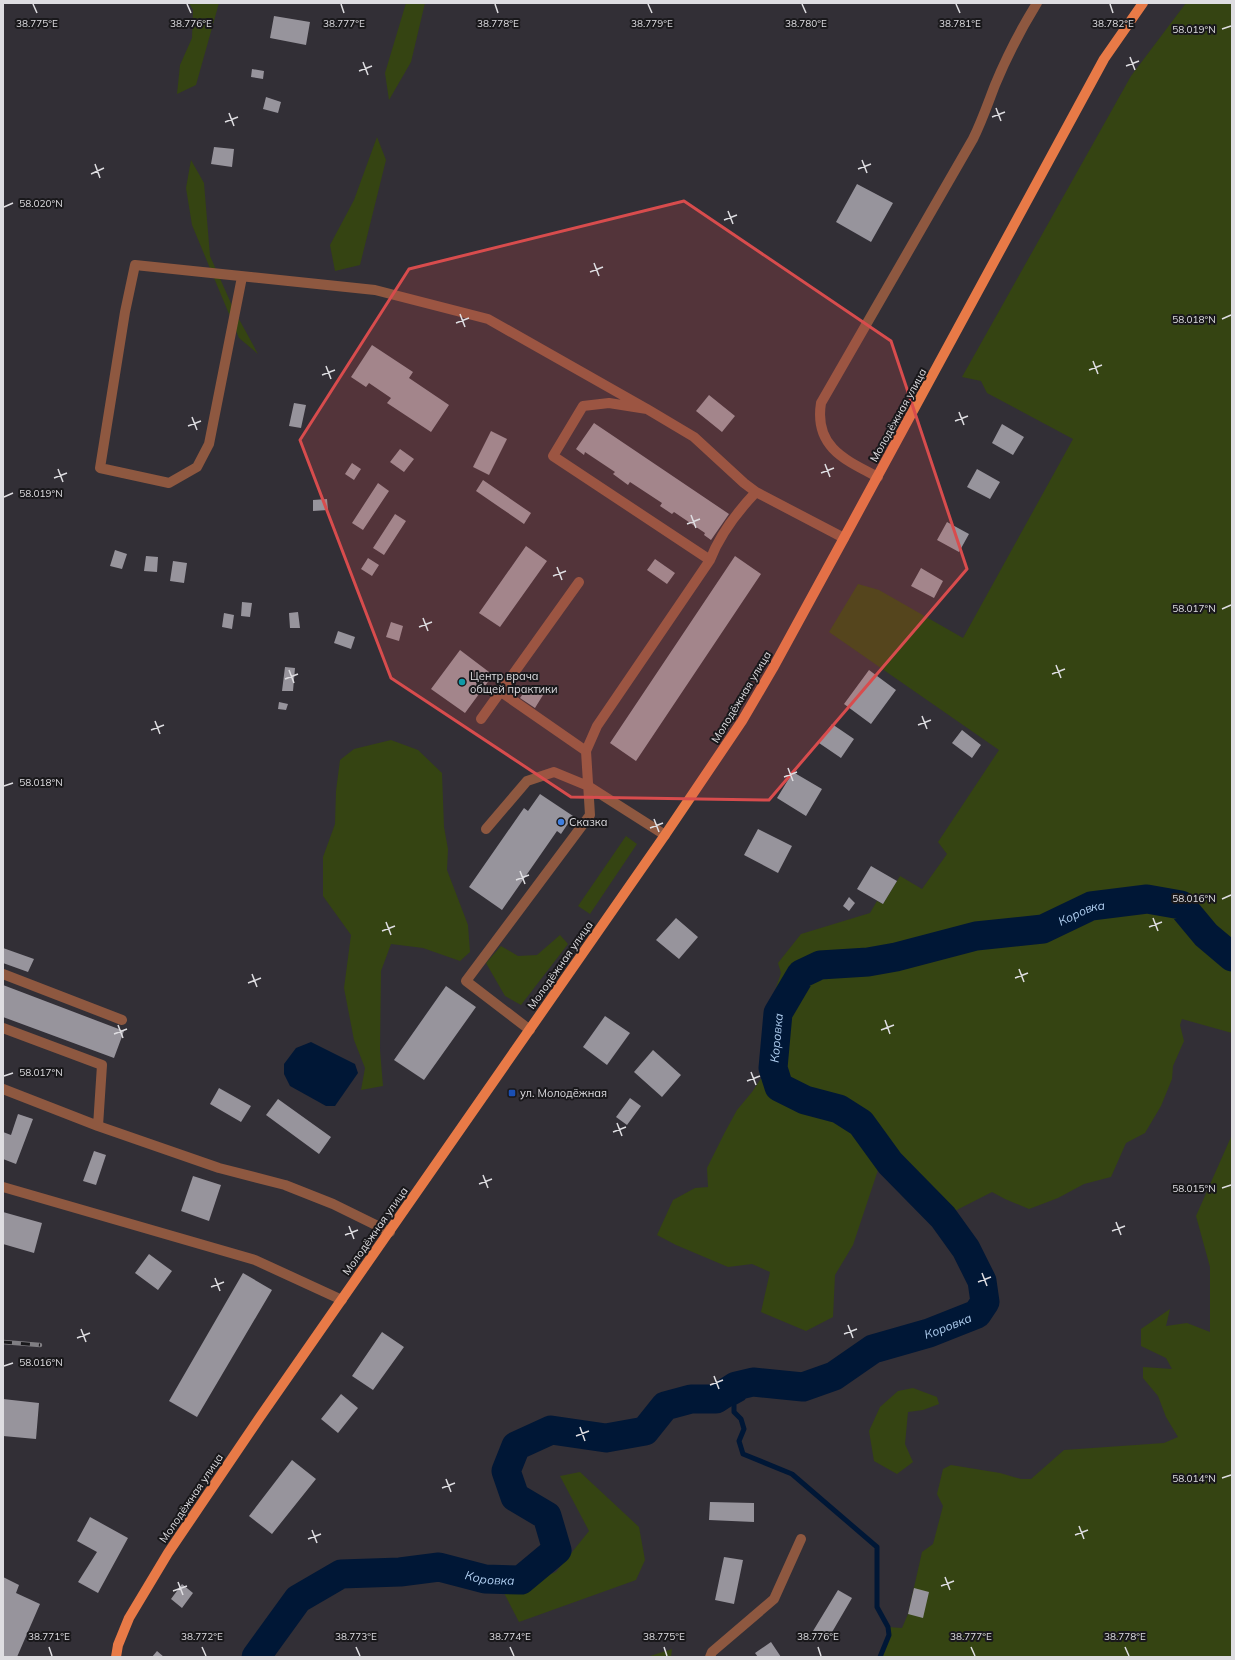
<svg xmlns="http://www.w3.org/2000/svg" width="1235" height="1660" font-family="Mulish,sans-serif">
<rect width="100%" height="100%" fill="#322f36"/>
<path fill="#354412" d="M189,3H219L196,85L177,94L180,65L192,38L193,10Z
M406,3H425L411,62L389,100L385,73Z
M1186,3H1232V1033L1182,1019L1180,1025L1184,1041L1173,1066L1172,1079L1161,1106L1145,1133L1126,1143L1111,1177L1084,1184L1058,1198L1029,1209L1005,1199L992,1192L943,1217L948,1203L891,1154L878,1170L853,1245L835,1275L833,1317L806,1331L761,1312L770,1272L752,1264L728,1267L676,1245L657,1235L673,1200L695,1188L708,1187L707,1168L725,1132L737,1110L752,1092L772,1062L763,1042L769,1008L781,973L778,963L801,934L870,913L877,901L883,904L900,876L922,889L947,854L938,842L999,750L829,632L858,584L879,590L963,638L1073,439L987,393L981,381L962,377L1131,76Z
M377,137L386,160L360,265L335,271L330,245L354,200Z
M191,160L204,183L210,256L234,310L258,354L239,338L192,225L186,188Z
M391,740L418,750L442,773L444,827L448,849L447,870L468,925L470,952L460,961L423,948L391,944L381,971L380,1050L383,1086L361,1090L365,1068L354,1040L344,988L351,935L323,896V857L335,824L336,791L340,760L354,749Z
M626,836L637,844L590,914L578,906Z
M560,935L568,944L521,1005L505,996L486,963L501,946L518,956L537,955Z
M1232,1130V1657H880L889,1635L888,1627L902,1628L908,1614L922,1552L933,1544L943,1506L937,1494L943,1469L951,1465L1000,1473L1021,1479H1031L1064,1450L1164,1443L1178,1437L1166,1417L1158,1396L1143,1378V1367L1172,1369L1166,1358L1141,1346V1329L1170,1309L1166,1326L1187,1323L1210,1332V1267L1196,1216L1231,1137Z
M913,1388L937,1397L939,1404L923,1410L908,1412L905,1444L913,1462L897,1474L874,1461L869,1431L880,1407L898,1391Z
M580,1472L639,1527L645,1560L636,1580L519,1622L504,1593L556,1572L589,1531L560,1476Z
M672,1649L671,1657H647Z"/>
<path fill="#001736" d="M311,1042L355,1064L358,1073L335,1106H326L290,1086L284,1074V1064L296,1048Z"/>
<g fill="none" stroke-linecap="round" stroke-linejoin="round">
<path stroke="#001736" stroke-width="5" d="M736,1386L746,1391L743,1398L734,1403V1412L741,1419L744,1429L739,1441L743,1454L792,1474L877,1547V1607L888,1627L889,1635L880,1657"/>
<path stroke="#001736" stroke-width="29" id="s1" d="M256,1657L298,1599L341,1574L400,1572L439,1567L485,1579L521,1580L557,1550L547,1516L515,1497L506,1471L516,1446L551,1430L606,1438L645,1431L665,1406L691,1399H716L736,1386L753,1382L803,1387L834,1376L873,1349L929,1333L977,1314L985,1302L982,1281L966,1249L943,1217L890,1163L861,1123L839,1109L805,1100L779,1087L773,1068L778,1013L801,974L820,965L868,962L896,957L976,936L1043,929L1091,906L1147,899L1181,905L1206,935L1232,957"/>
</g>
<path fill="#97949c" d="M274,16L310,22L306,45L270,38Z
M252,69L264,71L263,79L251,77Z
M266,97L281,102L278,113L263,109Z
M214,147L234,149L232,167L211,164Z
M857,184L893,203L871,242L836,222Z
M372,345L413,372L409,378L449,405L431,432L387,403L391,398L369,383L366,387L351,377Z
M709,395L735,416L722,432L696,411Z
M294,403L306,405L301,428L289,426Z
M594,423L729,514L711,540L704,535L705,533L674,512L672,514L660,506L662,503L630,482L628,485L613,474L615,472L585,452L584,455L576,449Z
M1002,424L1024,437L1013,455L992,443Z
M491,431L507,439L489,475L473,467Z
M400,449L414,459L404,472L390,462Z
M352,463L361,469L354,480L345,474Z
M977,469L1000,482L990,499L967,487Z
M483,480L531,513L524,524L476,491Z
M378,483L389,491L363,530L352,523Z
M327,499L328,510L313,511V500Z
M395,514L406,521L384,555L373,548Z
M947,522L969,534L959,552L937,540Z
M526,546L547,561L500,627L479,613Z
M115,550L127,554L122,569L110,566Z
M146,556L158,557L157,572L144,571Z
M735,556L761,574L636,761L610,743Z
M368,558L379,565L372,576L361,569Z
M655,559L675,573L667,584L647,570Z
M173,561L187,563L184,583L170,581Z
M921,568L943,581L934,598L911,586Z
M242,602L252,603L250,617L241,616Z
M298,612L300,628H290L289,613Z
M224,613L234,615L232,629L222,627Z
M391,622L403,626L399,641L386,637Z
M338,631L355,637L351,649L334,643Z
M460,650L493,675L465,713L431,689Z
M285,667L295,668L293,691H282Z
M869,670L896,690L871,724L844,704Z
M529,685L543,695L535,708L520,698Z
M279,702L288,704L286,710L278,709Z
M832,724L854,739L841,758L819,743Z
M962,730L981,745L972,758L952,743Z
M793,772L822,789L806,816L777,798Z
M540,794L573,816L561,834L557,831L502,910L469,887L524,808L528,811Z
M758,829L792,846L778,873L744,855Z
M871,866L897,881L883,904L857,889Z
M849,897L855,903L849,911L843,906Z
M676,918L698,937L679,959L656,940Z
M3,948L34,959L28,972L3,963Z
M3,985L124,1031L114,1058L3,1017Z
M446,986L476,1007L424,1080L394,1060Z
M605,1016L630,1033L607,1065L583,1047Z
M653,1050L681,1075L662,1097L634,1072Z
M219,1088L251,1106L241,1122L210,1104Z
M630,1098L641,1106L627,1125L616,1117Z
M278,1099L331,1137L319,1154L266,1115Z
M18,1114L33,1119L16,1164L3,1159V1132L11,1135Z
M94,1151L106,1155L96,1185L83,1181Z
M193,1176L221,1185L209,1221L181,1211Z
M3,1212L42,1223L34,1253L3,1244Z
M149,1254L172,1271L158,1290L135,1273Z
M243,1273L272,1290L197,1417L169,1401Z
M382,1332L404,1347L373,1390L352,1376Z
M341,1394L358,1408L338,1433L321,1419Z
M3,1399L39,1403L36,1439L3,1436Z
M292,1460L316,1479L272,1534L249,1516Z
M710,1502L754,1503V1522L709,1520Z
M90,1517L128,1538L98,1593L78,1582L97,1552L77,1541Z
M724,1557L743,1560L734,1604L715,1600Z
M3,1577L19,1585L16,1593L40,1604L17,1657H3Z
M182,1584L193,1593L182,1608L171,1599Z
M914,1588L929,1592L923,1618L908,1614Z
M838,1590L852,1598L828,1639L813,1631Z
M771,1642L781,1657H758L755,1653Z
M157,1651L164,1657H152Z"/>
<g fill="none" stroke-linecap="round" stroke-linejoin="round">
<path stroke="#8e5840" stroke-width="10" d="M242,277L209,444L197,467L169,483L100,468L125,312L135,265L375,290L488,319L647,409
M878,477C845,460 814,447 821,403L973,139C982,121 988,103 995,85C1007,56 1021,29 1037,3
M710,560L553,456L583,406L609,403L647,409L694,437L744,483L756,492L844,538
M501,692L586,751L597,726L710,560C720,534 738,511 756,492
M481,719L579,582
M486,829L527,781L554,772L588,786L665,835
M3,974L122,1020
M3,1028L102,1065L98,1126
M530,1030L466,981L590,815L586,751
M3,1089L98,1126L219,1168L285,1185L333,1204L390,1232
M3,1187L255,1260L342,1300
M710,1657L712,1652L774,1599L801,1539"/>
<path stroke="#e87a47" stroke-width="10" d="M116,1657L118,1645L129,1618L168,1553L260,1417L665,835L742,721L773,668L844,538L1104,59L1143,3"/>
<defs>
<path id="rail" d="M3,1342L40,1345"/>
</defs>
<use href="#rail" stroke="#807e83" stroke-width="4.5"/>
<use href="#rail" stroke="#19181b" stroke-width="3" stroke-dasharray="9" stroke-linecap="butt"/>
</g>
<path fill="#d84c4d" fill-opacity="0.2" stroke="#d84c4d" stroke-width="3" stroke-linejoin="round" d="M684,201L891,341L967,569L769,800L571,797L391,678L300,440L409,269Z"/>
<path fill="none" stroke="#dedde1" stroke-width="1.5" d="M33,4L37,13M187,4L191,13M341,4L344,13M495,4L498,13M648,4L652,13M802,4L806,13M956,4L960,13M1110,4L1113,13M1222,29L1231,26M1130,57L1135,70M363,62L368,75M1126,66L1139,61M359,71L372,66M996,108L1001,121M229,113L234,126M992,117L1005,112M225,122L238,117M862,160L867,173M95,164L100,178M858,169L871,164M91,174L104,168M4,207L13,203M728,211L733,224M724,220L737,215M594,263L599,276M590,272L603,267M460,314L465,327M1222,319L1231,315M456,323L469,318M1093,361L1098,374M326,366L331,379M1089,370L1102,365M322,375L335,370M959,412L964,425M192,417L197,430M955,421L968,416M188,426L201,421M825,464L830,477M58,469L63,482M821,473L834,468M54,478L67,473M4,497L13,493M691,515L696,528M687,524L700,519M557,567L562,580M553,576L566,571M1222,609L1231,605M423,618L428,631M419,627L432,622M1056,665L1061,678M289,670L294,683M1052,674L1065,669M285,679L298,674M922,716L927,729M155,721L160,734M918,725L931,720M151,730L164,725M788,768L793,781M784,777L797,772M4,786L13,783M654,819L659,832M650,828L663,823M520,871L525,884M516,880L529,875M1222,899L1231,895M1153,918L1158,931M386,922L391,935M1149,927L1162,922M382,931L395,926M1019,969L1024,982M252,974L257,987M1015,978L1028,973M248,983L261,978M885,1020L890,1034M118,1025L123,1038M881,1030L894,1025M114,1034L127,1029M751,1072L756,1085M4,1076L13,1073M747,1081L760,1076M617,1123L622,1136M613,1132L626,1127M483,1175L488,1188M479,1184L492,1179M1222,1188L1231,1185M1116,1222L1121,1235M349,1226L354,1239M1112,1231L1125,1226M345,1235L358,1230M982,1273L987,1286M215,1278L220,1291M978,1282L991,1277M211,1287L224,1282M848,1325L853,1338M81,1329L86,1342M844,1334L857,1329M77,1338L90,1333M4,1366L13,1363M714,1376L719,1389M710,1385L723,1380M580,1427L585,1441M576,1436L589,1431M1222,1478L1231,1475M446,1479L451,1492M442,1488L455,1483M1079,1526L1084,1539M312,1530L317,1543M1075,1535L1088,1530M308,1539L321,1534M945,1577L950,1590M178,1582L183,1595M941,1586L954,1581M173,1591L187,1586M49,1647L52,1656M202,1647L206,1656M356,1647L360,1656M510,1647L514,1656M664,1647L667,1656M818,1647L821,1656M971,1647L975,1656M1125,1647L1129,1656"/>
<circle fill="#0f9aa8" stroke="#19181b" stroke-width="1.5" cx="462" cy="682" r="4"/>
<circle fill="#3f7fe0" stroke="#19181b" stroke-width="1.5" cx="561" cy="822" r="4"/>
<rect fill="#1a4fb4" stroke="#19181b" stroke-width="1.5" x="508" y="1089" width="8" height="8" rx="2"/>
<g text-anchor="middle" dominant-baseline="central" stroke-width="4" stroke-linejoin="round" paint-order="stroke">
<g font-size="11" fill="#dedde1" stroke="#19181b">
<text transform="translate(898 415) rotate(-61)">Молодёжная улица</text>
<text transform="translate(741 697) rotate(-59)">Молодёжная улица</text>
<text transform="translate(560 965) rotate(-55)">Молодёжная улица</text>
<text transform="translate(375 1231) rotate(-55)">Молодёжная улица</text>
<text transform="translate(191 1498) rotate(-56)">Молодёжная улица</text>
</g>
<g font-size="11" fill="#dedde1" stroke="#19181b" text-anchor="start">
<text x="470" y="676">Центр врача<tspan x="470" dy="13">общей практики</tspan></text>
<text x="569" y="822">Сказка</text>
<text x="520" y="1093">ул. Молодёжная</text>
</g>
<g font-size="12" font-style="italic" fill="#afcef0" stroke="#19181b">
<text stroke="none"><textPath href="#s1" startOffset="1713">Коровка</textPath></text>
<text stroke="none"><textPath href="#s1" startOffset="1353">Коровка</textPath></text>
<text stroke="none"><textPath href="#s1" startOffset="945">Коровка</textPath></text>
<text stroke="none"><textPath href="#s1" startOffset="272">Коровка</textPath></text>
</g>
</g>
<g font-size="10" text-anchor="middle" fill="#dedde1" stroke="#19181b" stroke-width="4" stroke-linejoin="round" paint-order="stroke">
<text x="37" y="27">38.775°E</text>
<text x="191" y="27">38.776°E</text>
<text x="344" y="27">38.777°E</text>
<text x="498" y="27">38.778°E</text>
<text x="652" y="27">38.779°E</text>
<text x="806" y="27">38.780°E</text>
<text x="960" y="27">38.781°E</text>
<text x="1113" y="27">38.782°E</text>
<text x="1194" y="33">58.019°N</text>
<text x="41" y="207">58.020°N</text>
<text x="1194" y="323">58.018°N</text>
<text x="41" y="497">58.019°N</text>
<text x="1194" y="612">58.017°N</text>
<text x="41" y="786">58.018°N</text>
<text x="1194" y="902">58.016°N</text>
<text x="41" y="1076">58.017°N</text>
<text x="1194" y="1192">58.015°N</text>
<text x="41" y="1366">58.016°N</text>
<text x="1194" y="1482">58.014°N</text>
<text x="49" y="1640">38.771°E</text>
<text x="202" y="1640">38.772°E</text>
<text x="356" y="1640">38.773°E</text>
<text x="510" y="1640">38.774°E</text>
<text x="664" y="1640">38.775°E</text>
<text x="818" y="1640">38.776°E</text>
<text x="971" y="1640">38.777°E</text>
<text x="1125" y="1640">38.778°E</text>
</g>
<rect width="1235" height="1660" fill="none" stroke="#dedde1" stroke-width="8"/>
</svg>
